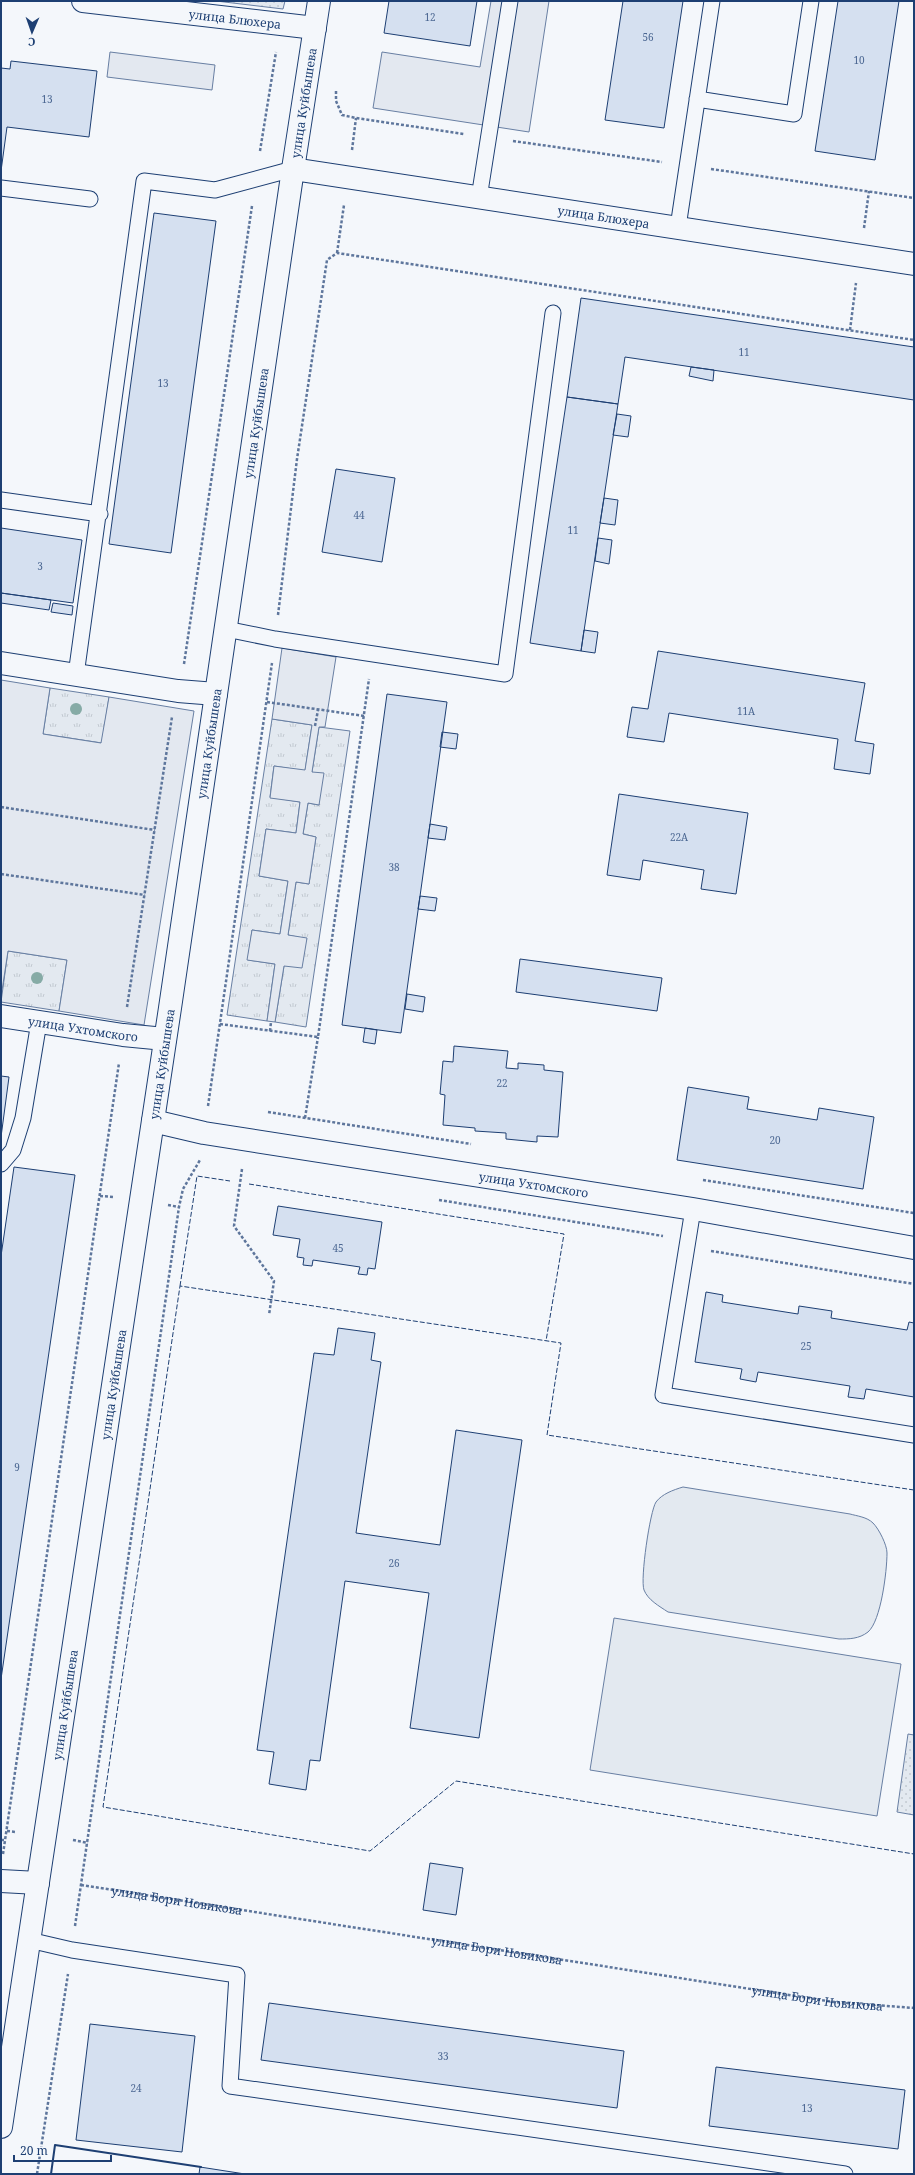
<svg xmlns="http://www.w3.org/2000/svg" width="915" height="2175" font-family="'Noto Serif',serif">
<defs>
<pattern id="grass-tufts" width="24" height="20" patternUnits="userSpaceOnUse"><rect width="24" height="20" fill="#e3e9f0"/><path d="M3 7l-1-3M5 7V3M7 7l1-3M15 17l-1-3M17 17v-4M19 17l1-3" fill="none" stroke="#c2c9d1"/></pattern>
<pattern id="park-dots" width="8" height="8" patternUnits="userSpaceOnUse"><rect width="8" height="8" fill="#e3e9f0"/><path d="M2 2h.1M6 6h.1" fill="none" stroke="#c2c9d1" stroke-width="1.8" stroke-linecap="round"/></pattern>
</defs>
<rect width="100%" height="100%" fill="#f4f7fb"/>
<path fill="url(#grass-tufts)" stroke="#687fa3" d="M50,688L109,697L102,743L43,734Z
M272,719L312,725L305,771L274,766L270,797L300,802L296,833L266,829L259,876L288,881L280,934L252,930L248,960L275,964L267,1021L227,1015Z
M319,727L350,731L306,1027L275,1022L284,966L307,939L288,935L296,882L309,884L316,837L303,834L308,803L319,805L312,772Z
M8,951L67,960L59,1011L1,1002Z"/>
<path fill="url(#park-dots)" stroke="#687fa3" d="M216,1H285L283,9Z
M908,1734L914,1735V1815L897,1812Z"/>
<path fill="#e3e9f0" stroke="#687fa3" d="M683,1487L850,1514C857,1516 867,1517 873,1523C879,1529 887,1545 887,1553C887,1571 881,1621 868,1632C859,1639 849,1639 839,1639L668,1612C659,1606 648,1600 644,1590C640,1579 650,1511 656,1502C662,1494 673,1490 683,1487Z
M614,1618L901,1664L877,1816L590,1770Z"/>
<path fill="#e3e8f0" stroke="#687fa3" d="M491,1H549L529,132L373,108L382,52L480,67Z
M110,52L215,65L212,90L107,77Z
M282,648L336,657L325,727H319L312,772L324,773L319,805L308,803L303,834L316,837L309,884L296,882L288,935L307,938L302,968L284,966L275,1022L267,1021L275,964L247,960L252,930L280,934L288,881L259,876L266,829L296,833L300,802L270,798L274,766L305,770L312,725L272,719Z
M1,680L50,688L43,734L101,743L109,697L194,711L144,1025L59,1011L67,960L8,951L1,997Z"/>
<path fill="#d5e0f0" stroke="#1d3f73" d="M389,1H477L470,46L384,33Z
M623,1H683L664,128L605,120Z
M838,1H899L875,160L815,151Z
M11,61L97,71L89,137L7,127L1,171V68L10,69Z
M154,213L216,221L171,553L109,544Z
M581,298L914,347V400L625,357L618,404L567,397Z
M691,367L714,370L713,381L689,376Z
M567,397L618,404L581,651L530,643Z
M617,414L631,416L628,437L613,435Z
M336,469L395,478L382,562L322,552Z
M604,498L618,500L615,525L600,523Z
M1,528L82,540L73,603L1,593Z
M598,538L612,540L609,564L595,561Z
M1,593L51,600L49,610L1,603Z
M53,603L73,606L72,615L51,612Z
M584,630L598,632L595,653L581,651Z
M658,651L865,683L855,741L874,744L870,774L834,769L838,739L669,713L664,742L627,737L632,707L648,709Z
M387,694L447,702L401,1033L342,1025Z
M442,732L458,734L456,749L440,747Z
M619,794L748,813L736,894L701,889L704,870L643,860L640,880L607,875Z
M430,824L447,827L445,840L428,838Z
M420,896L437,898L435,911L418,909Z
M520,959L662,978L657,1011L516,992Z
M407,994L425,997L423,1012L405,1009Z
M365,1028L377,1030L375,1044L363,1042Z
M454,1046L508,1051L506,1068L518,1069V1063L544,1065V1070L563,1072L558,1137L537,1136V1142L506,1139V1133L475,1131V1128L443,1125L445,1095L440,1094L443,1061L453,1062Z
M1,1076L9,1077L1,1137Z
M688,1087L749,1097L747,1109L817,1120L819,1108L874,1117L863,1189L677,1160Z
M14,1167L75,1175L1,1679V1256Z
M278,1206L382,1222L375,1269L368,1268L367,1275L358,1274L360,1267L313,1260L312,1266L303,1265L304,1258L297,1257L300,1239L273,1235Z
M706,1292L723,1295L722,1302L798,1314L799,1306L832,1311L831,1318L907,1330L909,1322L914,1323V1397L866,1389L864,1399L848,1397L850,1386L758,1372L756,1382L740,1379L742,1369L695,1362Z
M338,1328L375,1333L371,1360L381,1362L356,1533L440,1545L456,1430L522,1440L479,1738L410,1728L429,1593L345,1581L320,1761L310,1760L306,1790L269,1784L274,1752L257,1750L314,1353L334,1355Z
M430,1863L463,1868L456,1915L423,1910Z
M269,2003L624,2051L617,2108L261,2060Z
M90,2024L195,2036L182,2152L76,2140Z
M716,2067L905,2090L898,2149L709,2126Z
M200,2167L245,2174H199Z"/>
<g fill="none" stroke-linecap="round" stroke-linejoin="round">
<defs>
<path id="lane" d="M697,99L794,114L811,1
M1,188L90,199
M479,198L510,1
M678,227L712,1
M1,500L100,514
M226,629L275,639L505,674L553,313
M76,675L144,181L215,190L293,169
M1,1164L13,1150L23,1118L39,1022
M693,1209L663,1395L914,1435
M29,1940L72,1950L237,1975L230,2086L845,2174"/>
<g id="street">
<path id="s2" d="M83,1L315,28"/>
<path id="s3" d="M293,169L319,1"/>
<path d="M1,663L178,691L216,694"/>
<path id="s4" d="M1,1016L123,1035L165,1039"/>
<path id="s5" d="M153,1121L204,1133L693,1209L914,1248"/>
<path d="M1,1881L38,1883"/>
</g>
<g id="secondary">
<path id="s6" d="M1,2127L170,1008L293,169L914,264"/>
</g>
</defs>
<use href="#lane" stroke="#1d3f73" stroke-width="17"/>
<use href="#street" stroke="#1d3f73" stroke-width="24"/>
<use href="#secondary" stroke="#1d3f73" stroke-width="24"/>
<g stroke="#5e769c" stroke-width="2.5" stroke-dasharray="3 2" stroke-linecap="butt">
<path d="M336,91V101L342,115L356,118L464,134"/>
<path d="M513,141L662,162"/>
<path d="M352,150L356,118"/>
<path d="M260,151L276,52"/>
<path d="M711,169L914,198"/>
<path d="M864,228L869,191"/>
<path d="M337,253L344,205"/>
<path d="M850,330L856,283"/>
<path d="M278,615L297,459L327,260L337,253L914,340"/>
<path d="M184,664L252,206"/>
<path d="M267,702L364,716"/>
<path d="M315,726L318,710"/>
<path d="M1,807L155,830"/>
<path d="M1,874L145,895"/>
<path d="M127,1007L172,717"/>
<path d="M220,1024L318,1037L369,679"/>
<path d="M270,1031L271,1022"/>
<path d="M208,1106L272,663"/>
<path d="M268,1112L471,1144"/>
<path d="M305,1118L318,1037"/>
<path d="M242,1169L234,1226L274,1281L269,1315"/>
<path d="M703,1180L914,1213"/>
<path d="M100,1196L114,1197"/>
<path d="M439,1200L663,1236"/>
<path d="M168,1205L179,1207"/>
<path d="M711,1251L914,1284"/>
<path d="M7,1831L16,1832"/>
<path d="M1,1840H5"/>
<path d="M73,1840L88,1843"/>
<path d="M3,1854L119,1063"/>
<path id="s1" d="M81,1885L834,2002L914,2008"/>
<path d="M75,1926L179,1207L183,1189L200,1160"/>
<path d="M37,2174L68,1974"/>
</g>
<use href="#lane" stroke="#f4f7fb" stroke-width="15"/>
<use href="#street" stroke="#f4f7fb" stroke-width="22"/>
<use href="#secondary" stroke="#f4f7fb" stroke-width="22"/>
<path stroke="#1d3f73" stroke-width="1" stroke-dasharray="5 2" stroke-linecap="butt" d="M249,1184L564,1234L546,1341
M180,1286L197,1176L230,1181
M914,1490L547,1435L561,1343L180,1286L103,1807L370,1851L456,1781L914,1854"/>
<path stroke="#1d3f73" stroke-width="2" d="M51,2174L55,2145L201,2167"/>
</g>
<g fill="#86aba6">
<circle cx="76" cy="709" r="6"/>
<circle cx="37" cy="978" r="6"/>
</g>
<g text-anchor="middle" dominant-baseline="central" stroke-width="3" stroke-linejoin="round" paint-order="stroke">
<g font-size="10" fill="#4b6792">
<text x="430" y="17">12</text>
<text x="648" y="37">56</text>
<text x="859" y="60">10</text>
<text x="47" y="99">13</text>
<text x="744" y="352">11</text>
<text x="163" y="383">13</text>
<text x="359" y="515">44</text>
<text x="573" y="530">11</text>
<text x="40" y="566">3</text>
<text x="746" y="711">11А</text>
<text x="679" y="837">22А</text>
<text x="394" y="867">38</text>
<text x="502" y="1083">22</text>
<text x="775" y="1140">20</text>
<text x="338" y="1248">45</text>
<text x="806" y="1346">25</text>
<text x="17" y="1467">9</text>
<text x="394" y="1563">26</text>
<text x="443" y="2056">33</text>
<text x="136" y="2088">24</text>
<text x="807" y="2108">13</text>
</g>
<g font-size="12" fill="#1d3f73" stroke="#f4f7fb">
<text stroke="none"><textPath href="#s2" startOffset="153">улица Блюхера</textPath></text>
<text stroke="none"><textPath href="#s3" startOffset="67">улица Куйбышева</textPath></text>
<text stroke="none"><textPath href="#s6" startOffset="2294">улица Блюхера</textPath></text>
<text stroke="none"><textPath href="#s6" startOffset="1723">улица Куйбышева</textPath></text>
<text stroke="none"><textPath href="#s6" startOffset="1399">улица Куйбышева</textPath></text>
<text stroke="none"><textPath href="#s4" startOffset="83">улица Ухтомского</textPath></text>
<text stroke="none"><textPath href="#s6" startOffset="1075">улица Куйбышева</textPath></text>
<text stroke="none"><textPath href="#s5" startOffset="386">улица Ухтомского</textPath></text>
<text stroke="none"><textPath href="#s6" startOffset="751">улица Куйбышева</textPath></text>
<text stroke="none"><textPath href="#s6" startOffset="427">улица Куйбышева</textPath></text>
<text stroke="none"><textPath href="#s1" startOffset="97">улица Бори Новикова</textPath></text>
<text stroke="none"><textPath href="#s1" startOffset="421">улица Бори Новикова</textPath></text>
<text stroke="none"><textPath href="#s1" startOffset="745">улица Бори Новикова</textPath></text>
</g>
</g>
<rect width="915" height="2175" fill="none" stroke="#1d3f73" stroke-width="4"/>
<g transform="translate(32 32) rotate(182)" stroke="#f4f7fb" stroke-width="3" paint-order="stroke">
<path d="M0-3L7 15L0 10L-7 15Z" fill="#1d3f73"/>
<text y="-6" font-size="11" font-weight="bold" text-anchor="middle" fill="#1d3f73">С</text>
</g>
<path d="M14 2155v6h97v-6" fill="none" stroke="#1d3f73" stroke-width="2"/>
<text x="20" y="2155" font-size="12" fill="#1d3f73" stroke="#f4f7fb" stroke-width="3" paint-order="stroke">20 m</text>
</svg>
